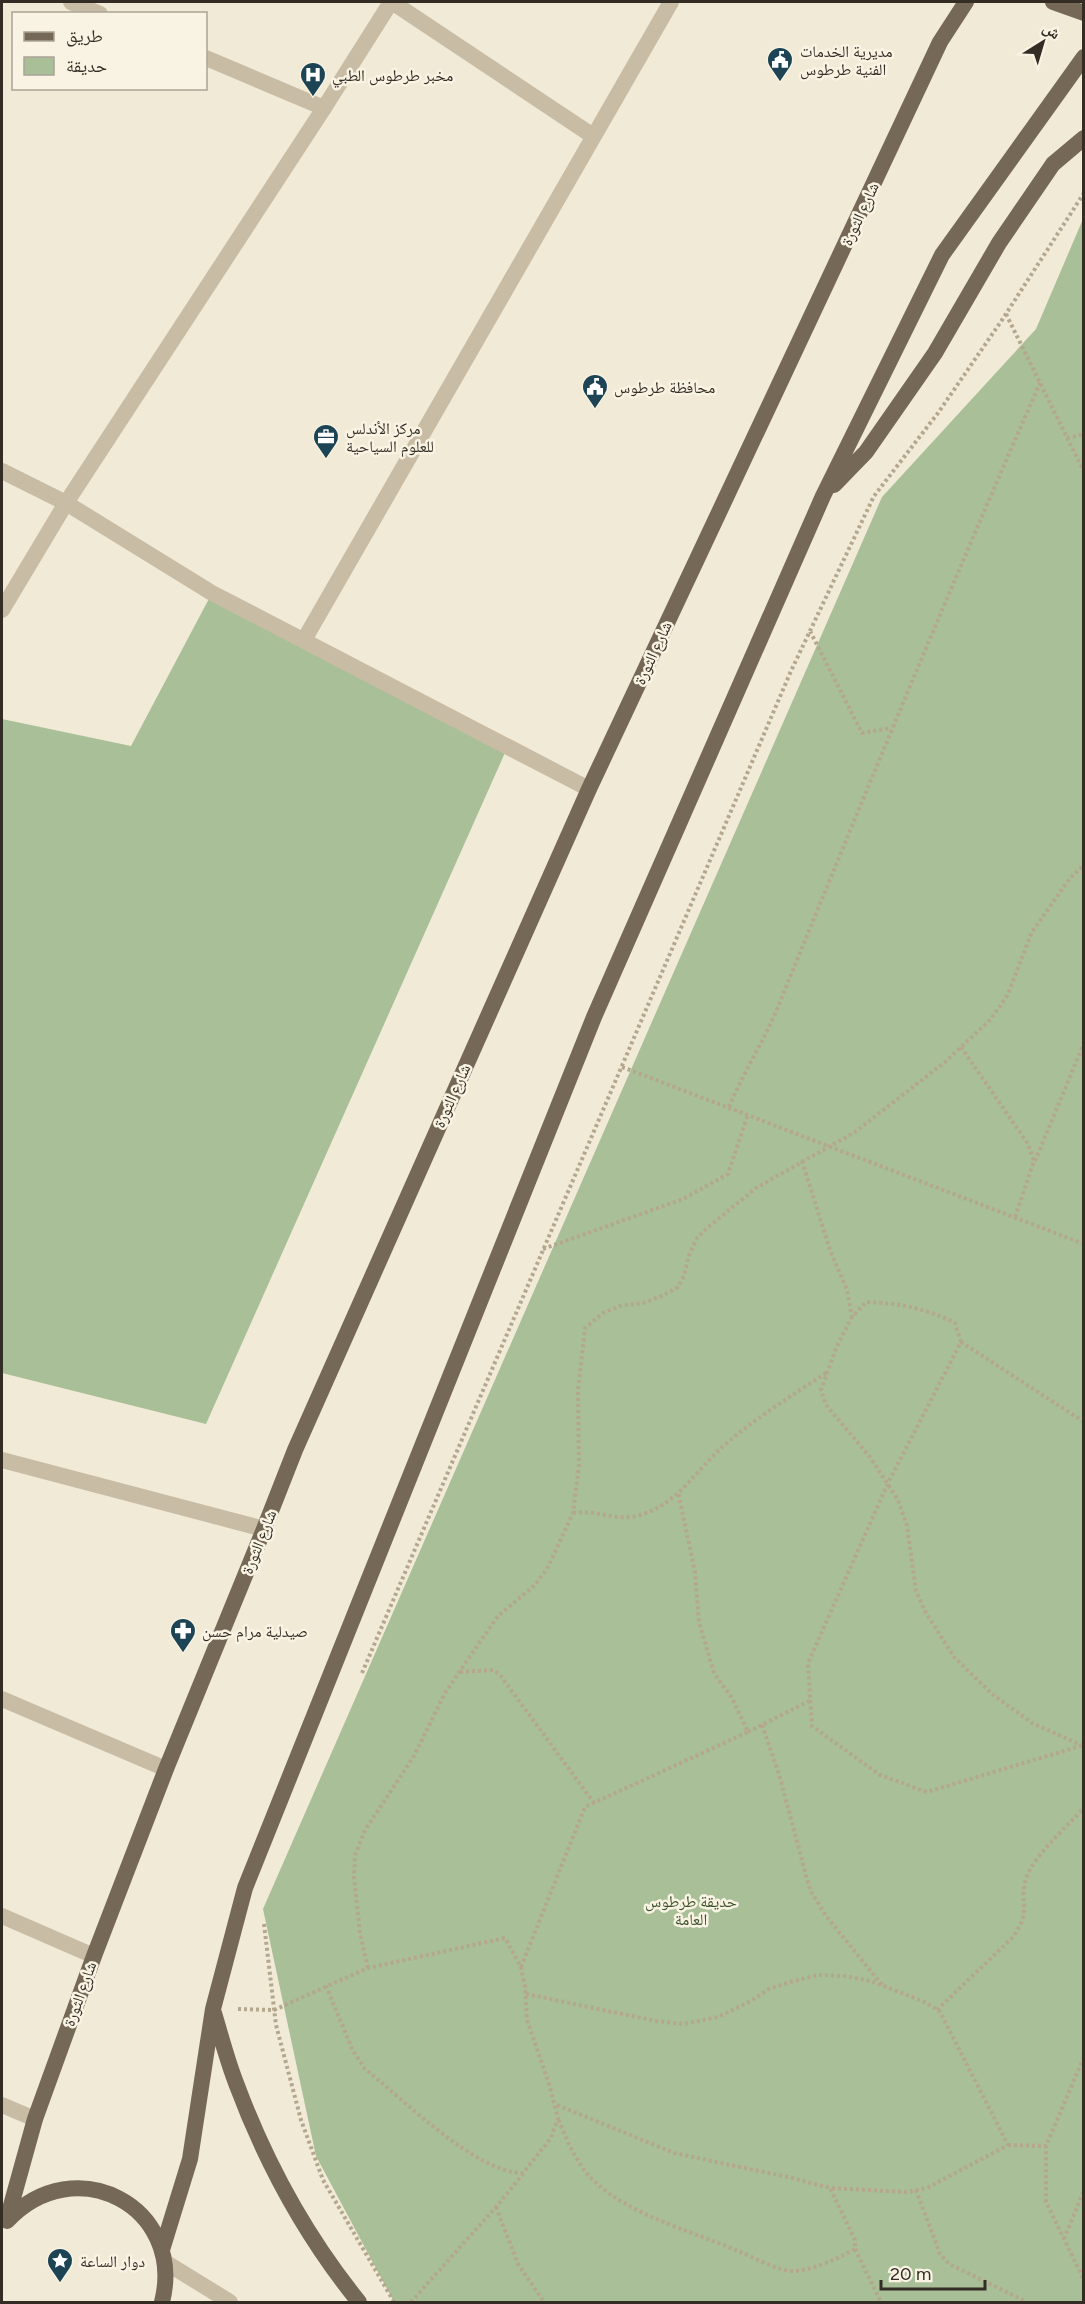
<svg xmlns="http://www.w3.org/2000/svg" width="1085" height="2304" font-family="Figtree,'Noto Naskh Arabic',sans-serif">
<rect width="100%" height="100%" fill="#f1ead7"/>
<path fill="#a9bf98" d="M1083,219V2302H394L316,2156L263,1909L882,497L1036,329Z
M212,593L508,746L206,1424L2,1373V719L131,746Z"/>
<g fill="none" stroke-linecap="round" stroke-linejoin="round">
<path stroke="#b4a78e" stroke-width="4" stroke-dasharray="3 3" stroke-linecap="butt" d="M1006,314L1084,472
M1067,438L1084,434
M810,631L862,733L891,728
M961,1047L1028,1144L1034,1161L1015,1217
M622,1067L1084,1244
M729,1107C742,1075 761,1046 775,1014C861,803 948,592 1040,383
M802,1161L830,1250L847,1290L852,1317
M1035,1161L1084,1043
M543,1249L683,1199L728,1174L748,1114
M961,1342L955,1323C926,1308 898,1303 866,1302L852,1317L836,1348L821,1390L826,1405L870,1457L898,1500L907,1526L916,1591L926,1613L954,1657L993,1695L1032,1723L1081,1745
M1084,1422L961,1342L888,1483L808,1663L812,1726L880,1775L927,1792L1084,1745
M573,1513C595,1509 614,1521 636,1516C673,1508 693,1475 718,1451C748,1423 791,1396 826,1373
M460,1672L493,1670L500,1675L594,1803
M362,1673L791,671L874,496L938,413L1002,320L1084,193
M762,1725L779,1774L810,1890L826,1916L883,1986
M748,1732L811,1700
M264,1924L276,2025L301,2120L323,2180L394,2302
M521,1967L585,1807L748,1732L732,1698L714,1673L699,1622L695,1572L678,1492
M368,1968L360,1933L354,1877L355,1855L365,1830L414,1756L445,1693L464,1665L498,1616L535,1585L548,1567L573,1513L579,1465L578,1391L585,1328L603,1313L620,1306L643,1303L662,1296L678,1287L684,1276L689,1255L697,1238L706,1229L756,1188L855,1132L945,1062L991,1019L1007,996L1032,932L1070,878L1084,865
M526,1994L656,2021L684,2024L718,2017L751,2001L769,1989L790,1982L818,1975L845,1976L871,1981L927,2003L940,2012L1008,2145L927,2188L906,2192L830,2188L855,2240V2249C839,2258 813,2270 795,2271C778,2272 754,2257 738,2251C694,2232 629,2215 594,2181C577,2165 566,2139 558,2118
M238,2009L274,2010L368,1968L505,1938L521,1967L525,1987L527,2020L549,2084L558,2118L551,2138L523,2173C476,2173 403,2099 365,2069L353,2051L326,1986
M937,2010L1012,1938C1034,1909 1017,1902 1027,1876C1035,1855 1067,1826 1084,1808
M1084,2057L1046,2146V2202L1084,2280
M557,2105L674,2153L792,2178L830,2188
M1008,2145L1046,2146
M916,2190L940,2254L949,2264L1027,2302
M496,2207L518,2264L544,2302
M1064,2239L1084,2190
M855,2249L881,2302
M411,2302L496,2207L523,2174"/>
<path stroke="#c8bca4" stroke-width="16" d="M71,2L100,14
M392,2L593,136
M206,58L324,108
M2,471L66,503L212,593L589,789
M304,640L671,2
M2,1460L264,1529"/>
<path stroke="#c8bca4" stroke-width="16" d="M2,610L66,503L324,108L391,2
M2,1699L166,1769
M2,1916L94,1956
M2,2105L35,2119
M165,2262L230,2302"/>
<path stroke="#766856" stroke-width="16" d="M1053,2L1084,13
M834,485L866,452L935,353L999,243L1053,164L1084,138
M214,2013C221,2036 227,2060 236,2083C265,2161 307,2238 359,2302
M7,2220L35,2119L94,1956L166,1769L264,1529L295,1450L589,789L940,42L966,2
M7,2221C75,2148 186,2207 162,2302
M162,2250L190,2159L213,2009L245,1888L594,1017L823,496L942,255L1084,57"/>
</g>
<defs>
<symbol id="civic-pin" viewBox="-11 -11 22 30"><path d="M0 17L-7.5 6A9.5 9.5 0 1 1 7.5 6Z" fill="#1c4454" stroke="#f9f3e3"/><path d="M-.6-6.5H3V-4.5H.6V-3L4-1V1h2V6H-6V1h2V-1L-.6-3ZM-1.2 2.5V6h2.4V2.5Z" fill="#fff"/></symbol>
<symbol id="hospital-pin" viewBox="-11 -11 22 30"><path d="M0 17L-7.5 6A9.5 9.5 0 1 1 7.5 6Z" fill="#1c4454" stroke="#f9f3e3"/><path d="M-5-5h3v3.5h4V-5h3V5h-3V1.5h-4V5h-3Z" fill="#fff"/></symbol>
<symbol id="office-pin" viewBox="-11 -11 22 30"><path d="M0 17L-7.5 6A9.5 9.5 0 1 1 7.5 6Z" fill="#1c4454" stroke="#f9f3e3"/><path d="M-6-3h4V-5.5h4V-3h4V5H-6ZM-1-4.5V-3h2v-1.5ZM-6 0V1H6V0Z" fill="#fff"/></symbol>
<symbol id="pharmacy-pin" viewBox="-11 -11 22 30"><path d="M0 17L-7.5 6A9.5 9.5 0 1 1 7.5 6Z" fill="#1c4454" stroke="#f9f3e3"/><path d="M-2-6h4v4h4v4h-4v4h-4v-4h-4v-4h4Z" fill="#fff"/></symbol>
<symbol id="sight-pin" viewBox="-11 -11 22 30"><path d="M0 17L-7.5 6A9.5 9.5 0 1 1 7.5 6Z" fill="#1c4454" stroke="#f9f3e3"/><path d="M0-6L1.8-2.2L6-1.7L2.9 1.2L3.7 5.4L0 3.3L-3.7 5.4L-2.9 1.2L-6-1.7L-1.8-2.2Z" fill="#fff"/></symbol>
</defs>
<g fill-rule="evenodd">
<use href="#civic-pin" x="765" y="45" width="30" height="40"/>
<use href="#hospital-pin" x="298" y="60" width="30" height="40"/>
<use href="#civic-pin" x="580" y="372" width="30" height="40"/>
<use href="#office-pin" x="311" y="422" width="30" height="40"/>
<use href="#pharmacy-pin" x="168" y="1616" width="30" height="40"/>
<use href="#sight-pin" x="45" y="2246" width="30" height="40"/>
</g>
<g text-anchor="middle" dominant-baseline="central" stroke-width="5" stroke-linejoin="round" paint-order="stroke">
<g font-size="16" fill="#332d25" stroke="#f9f3e3" text-anchor="start">
<text x="800" y="51">مديرية الخدمات<tspan x="800" dy="18">الفنية طرطوس</tspan></text>
<text x="332" y="75">مخبر طرطوس الطبي</text>
<text x="614" y="387">محافظة طرطوس</text>
<text x="346" y="428">مركز الأندلس<tspan x="346" dy="18">للعلوم السياحية</tspan></text>
<text x="202" y="1631">صيدلية مرام حسن</text>
<text x="80" y="2261">دوار الساعة</text>
</g>
<g font-size="16" fill="#332d25" stroke="#f9f3e3">
<text transform="translate(860 214) rotate(-65)">شارع الثورة</text>
<text transform="translate(653 653) rotate(-65)">شارع الثورة</text>
<text transform="translate(452 1096) rotate(-66)">شارع الثورة</text>
<text transform="translate(259 1542) rotate(-68)">شارع الثورة</text>
<text transform="translate(80 1994) rotate(-70)">شارع الثورة</text>
</g>
<g font-size="16" fill="#3a5129" stroke="#f9f3e3">
<text x="691" y="1901">حديقة طرطوس<tspan x="691" dy="18">العامة</tspan></text>
</g>
</g>
<rect width="1085" height="2304" fill="none" stroke="#332d25" stroke-width="6"/>
<rect x="12" y="12" width="195" height="78" fill="#f9f3e3" stroke="#aaa497" stroke-width="1.5"/>
<rect x="24" y="32" width="30" height="9" fill="#766856" stroke="#aaa497" stroke-width="1.5"/>
<text x="66" y="42" font-size="18" fill="#332d25">طريق</text>
<rect x="24" y="57" width="30" height="18" fill="#a9bf98" stroke="#aaa497" stroke-width="1.5"/>
<text x="66" y="72" font-size="18" fill="#332d25">حديقة</text>
<g transform="translate(1043 42) rotate(37)" stroke="#f9f3e3" stroke-width="4.5" paint-order="stroke">
<path d="M0-4.5L10 22L0 15L-10 22Z" fill="#332d25"/>
<text y="-9" font-size="16" font-weight="bold" text-anchor="middle" fill="#332d25">ش</text>
</g>
<path d="M881 2280v9h104v-9" fill="none" stroke="#332d25" stroke-width="3"/>
<text x="890" y="2280" font-size="18" fill="#332d25" stroke="#f9f3e3" stroke-width="4.5" paint-order="stroke">20 m</text>
</svg>
